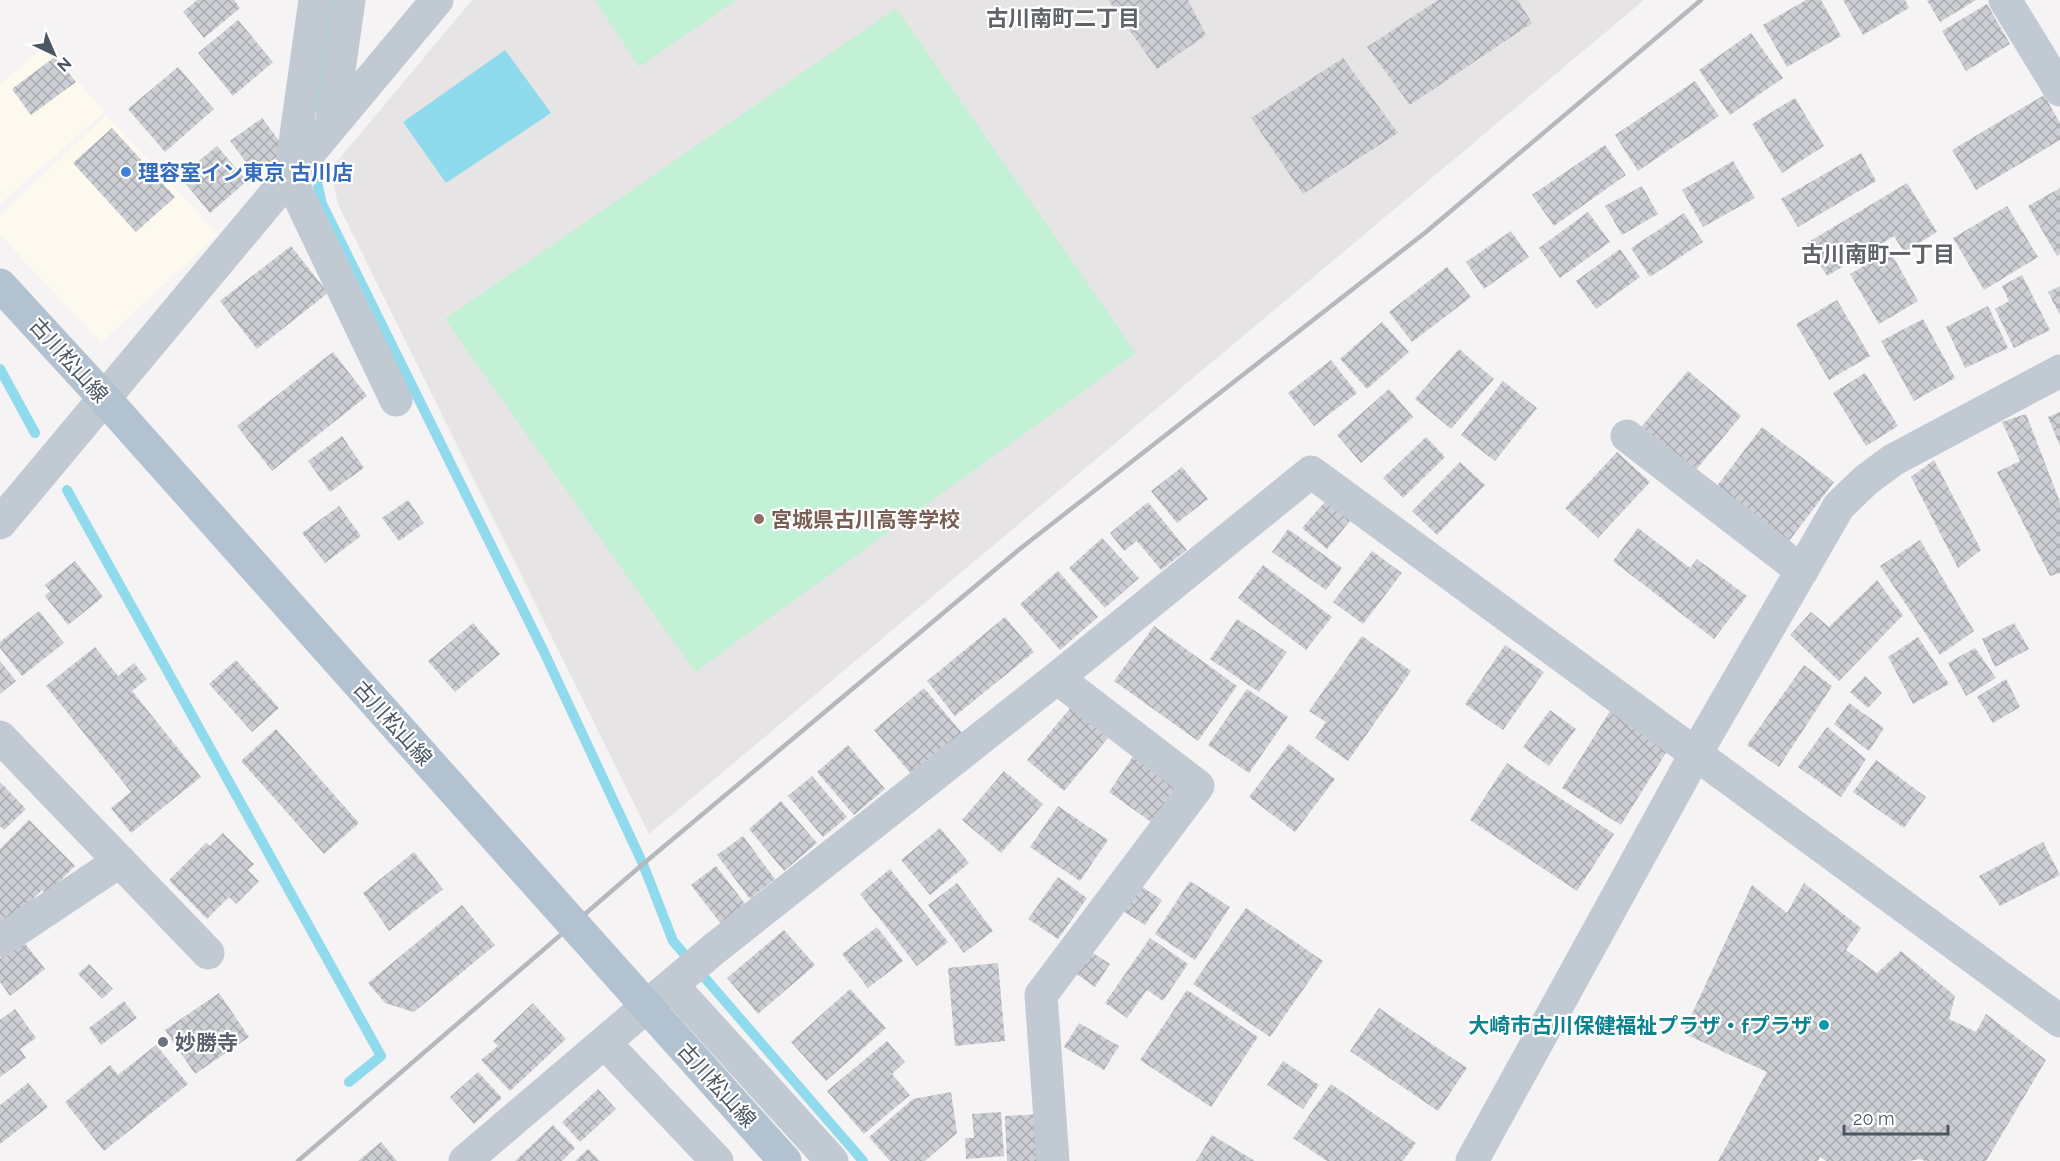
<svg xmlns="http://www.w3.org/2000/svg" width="2060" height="1161" font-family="Raleway,'Noto Sans JP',sans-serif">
<defs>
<pattern id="building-cross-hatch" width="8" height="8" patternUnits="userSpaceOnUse" patternTransform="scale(1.5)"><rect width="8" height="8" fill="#cdcfd5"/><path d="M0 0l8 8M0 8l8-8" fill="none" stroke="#a8abb0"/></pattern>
</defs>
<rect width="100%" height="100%" fill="#f5f3f3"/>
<path fill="#fdf9ef" d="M46,44L105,112L0,204V85Z
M106,115L218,234L101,343L0,235V215Z"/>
<path fill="#e6e4e5" d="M472,0H1644L649,834L338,204L330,170Z"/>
<path fill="#c3f1d5" d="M595,0H736L639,67Z
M896,8L1136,353L695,672L445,319Z"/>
<path fill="#90daee" d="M505,50L551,113L446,183L403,122Z"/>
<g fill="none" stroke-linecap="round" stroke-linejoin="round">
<path stroke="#90daee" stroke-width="10" d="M317,107L332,0
M316,177L322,204L544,652L643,864L673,941L863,1161
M0,369L35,433
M67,490L381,1056L349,1082"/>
</g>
<path fill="url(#building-cross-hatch)" d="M197,0H234L240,8L204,38L183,12Z
M1108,0H1188L1206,35L1157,69Z
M1438,0H1518L1532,23L1410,105L1367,47Z
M1806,0H1821L1841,36L1787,67L1763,25Z
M1843,0H1905L1909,8L1863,35Z
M1927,0H1976L1940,22Z
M1987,4L2010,44L1966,71L1942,31Z
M238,20L273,62L233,96L198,53Z
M1751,33L1783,78L1730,115L1699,70Z
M56,56L76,82L31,115L12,89Z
M1343,58L1398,133L1303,194L1251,118Z
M178,67L214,109L165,152L128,109Z
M1695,81L1719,116L1638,171L1615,135Z
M2044,95L2060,123V140L1976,190L1952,150Z
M1795,98L1824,146L1782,173L1752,124Z
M262,118L286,150L255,174L230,141Z
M112,128L175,197L136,232L73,163Z
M1605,145L1626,175L1554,226L1532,195Z
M217,146L247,181L210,213L180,177Z
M1861,153L1876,181L1798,227L1781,199Z
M1733,161L1755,198L1703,227L1682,190Z
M1907,183L1937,232L1904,252L1894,236L1827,276L1807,243Z
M1642,186L1658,214L1622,235L1605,206Z
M2060,188V254L2057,256L2028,206Z
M2007,206L2038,257L1984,290L1953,238Z
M1588,212L1610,242L1560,278L1539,248Z
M1684,213L1703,242L1650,277L1631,248Z
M1511,231L1529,257L1484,289L1466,262Z
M291,246L328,293L257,349L220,301Z
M1620,249L1640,277L1596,309L1576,281Z
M1890,251L1918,301L1879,324L1850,274Z
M1447,267L1471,297L1412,342L1389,312Z
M2022,275L2050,330L2014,348L1995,309L2009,301L2002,286Z
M2060,286V315L2048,292Z
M1837,300L1870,356L1829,380L1796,324Z
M1988,306L2008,348L1965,368L1946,327Z
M1923,319L1955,378L1914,401L1881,341Z
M1382,322L1409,352L1367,389L1340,359Z
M1459,349L1494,379L1451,429L1415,399Z
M333,352L367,396L272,471L237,426Z
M1331,360L1357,393L1314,426L1288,393Z
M1688,371L1741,416L1695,471L1641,427Z
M1865,373L1898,426L1866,446L1833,393Z
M1503,381L1537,408L1495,461L1461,435Z
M1389,389L1413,417L1361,463L1337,435Z
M2060,412V446L2048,417Z
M2026,414L2060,502V573L2050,576L1997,472L2020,461L2002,422Z
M1762,427L1834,482L1789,541L1717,486Z
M342,436L364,468L330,492L308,461Z
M1426,437L1445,457L1403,498L1383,478Z
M1617,452L1650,482L1598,538L1565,508Z
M1934,460L1981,550L1958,568L1911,477Z
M1460,462L1485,485L1437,535L1412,511Z
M1182,467L1208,499L1177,523L1151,491Z
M1330,496L1354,516L1327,549L1302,528Z
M408,500L424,523L399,541L382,518Z
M1148,502L1187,550L1161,570L1137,541L1124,551L1110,533Z
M339,506L361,536L325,563L302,533Z
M1638,528L1690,568L1697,559L1747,596L1714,639L1613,561Z
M1288,529L1342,568L1326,590L1272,552Z
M1102,538L1139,578L1105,608L1069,568Z
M1920,540L1974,631L1940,655L1880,566Z
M1372,551L1402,573L1363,624L1333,602Z
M75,561L103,597L68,625L45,596L50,591L45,585Z
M1263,565L1332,617L1306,650L1238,598Z
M1058,571L1098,617L1060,650L1020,604Z
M1877,580L1903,615L1839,681L1790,635L1811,612L1829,627Z
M39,611L64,643L22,676L0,648V642Z
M1005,617L1034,652L955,716L927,681Z
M1237,619L1287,652L1259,692L1210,659Z
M473,623L500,654L455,692L428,661Z
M2014,623L2029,649L1995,667L1982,639Z
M1154,626L1237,686L1198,741L1114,681Z
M1362,636L1411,671L1348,761L1315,738L1326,722L1309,711Z
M1918,637L1949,684L1913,704L1888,657Z
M1505,645L1544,672L1503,730L1465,704Z
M95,647L118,676L134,663L147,679L132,691L201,777L131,833L111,808L131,792L46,686Z
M1975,648L1996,678L1966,696L1948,663Z
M236,660L279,708L252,732L209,684Z
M0,661L16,681L0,694Z
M1804,665L1832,686L1779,767L1747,745Z
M1865,676L1882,693L1868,708L1850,692Z
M2006,679L2020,707L1993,723L1977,697Z
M924,688L962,733L912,775L874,730Z
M1247,689L1288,717L1249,773L1208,745Z
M1849,703L1884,728L1869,751L1834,724Z
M1071,707L1108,738L1064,791L1027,760Z
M1550,710L1576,729L1549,766L1523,747Z
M1610,711L1669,748L1621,825L1562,788Z
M1827,727L1866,759L1841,797L1798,767Z
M276,729L359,823L324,854L241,761Z
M1289,744L1335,779L1295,832L1249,797Z
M848,745L885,789L854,815L817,772Z
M1134,755L1177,786L1151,822L1109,792Z
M1876,760L1926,797L1904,828L1853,792Z
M1507,763L1614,834L1577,891L1470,820Z
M1004,771L1043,804L1001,853L962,820Z
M812,776L847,817L823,837L788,796Z
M0,782L26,809L4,830L0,826Z
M781,801L817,843L784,871L749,829Z
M1058,806L1108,840L1080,881L1030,847Z
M29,820L75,866L46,895L42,890L10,922L0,923V849Z
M940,828L969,863L930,895L901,860Z
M223,833L254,864L248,870L259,881L236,904L229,897L207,919L169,880L206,843L210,846Z
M743,836L775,879L750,899L717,855Z
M2043,842L2060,875L2000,906L1979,876Z
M414,852L443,889L389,931L363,893Z
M716,866L746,905L721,924L691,885Z
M890,869L948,942L917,966L860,894Z
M1058,877L1087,898L1058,939L1028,919Z
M1190,881L1230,907L1195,960L1155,934Z
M1135,882L1162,900L1145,925L1118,908Z
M957,883L993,931L964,953L928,905Z
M1804,883L1861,928L1846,950L1877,973L1901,951L1955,996L1949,1019L1976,1032L1986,1014L2046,1060L1986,1161H1925L1920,1159L1909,1161H1826L1820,1157L1818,1161H1718L1767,1072L1683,1033L1752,885L1787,913Z
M462,905L495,945L414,1012L385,1003L368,983Z
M1246,908L1323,961L1270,1037L1193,984Z
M877,927L903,961L868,988L842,954Z
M784,930L815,965L758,1014L727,978Z
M1150,938L1188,964L1163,1001L1147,990L1127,1018L1105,1003Z
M23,941L45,969L10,996L0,982V959Z
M1090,951L1110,964L1095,987L1075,973Z
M998,963L1005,1041L955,1046L948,968Z
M89,964L113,989L102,999L78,974Z
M850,989L886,1028L826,1081L791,1042Z
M1187,990L1258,1037L1211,1107L1140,1060Z
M219,993L249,1037L195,1074L165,1030Z
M124,1001L137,1018L101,1045L89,1028Z
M533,1003L566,1039L510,1091L481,1060L498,1046L493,1041Z
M1379,1008L1467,1068L1438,1111L1350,1051Z
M15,1009L36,1038L20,1049L26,1058L0,1077V1020Z
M1079,1023L1119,1046L1104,1070L1064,1047Z
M887,1041L905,1062L892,1074L910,1095L864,1134L827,1091Z
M156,1045L188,1084L104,1151L65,1102L110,1065L118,1075Z
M1283,1061L1319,1085L1303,1109L1267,1085Z
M478,1072L502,1098L474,1124L450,1097Z
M28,1083L48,1107L0,1144V1105Z
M1331,1084L1416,1143L1403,1161H1327L1293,1138Z
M598,1089L616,1109L580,1142L562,1122Z
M951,1092L957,1133L925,1161H890L869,1137L913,1099Z
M1001,1112L1004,1156L966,1159L965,1138H974L972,1114Z
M1042,1114L1045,1161H1007L1005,1116Z
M553,1125L575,1148L562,1161H515Z
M1212,1135L1255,1161H1196Z
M381,1142L397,1161H358Z
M588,1149L600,1161H575Z"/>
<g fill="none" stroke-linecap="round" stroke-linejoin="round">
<path stroke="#c1cad2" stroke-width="33" d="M315,0L290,178L396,400
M2005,0L2060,90
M331,127L349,0
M1627,436L1802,571
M0,523L437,0
M0,737L208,953
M0,941L120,861
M672,985L832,1161
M605,1043L717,1161
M465,1161L714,949L1057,678L1311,472L2060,1021
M1053,1161L1041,995L1198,786L1057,678
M1472,1161L1695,755L1839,506L1866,480L1893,460L2060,371"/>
<path stroke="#b3c2d1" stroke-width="33" d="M0,285L104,398L466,804"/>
<path stroke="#b5b8bd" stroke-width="4.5" d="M298,1161L643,864L1021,548L1426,232L1701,0"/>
<path stroke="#b3c2d1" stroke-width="33" d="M466,804L785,1161"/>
</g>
<circle fill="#3f7fe0" stroke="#fff" stroke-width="2" cx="126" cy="172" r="6"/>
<circle fill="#8d6e63" stroke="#fff" stroke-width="2" cx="759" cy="519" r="6"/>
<circle fill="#0f9aa8" stroke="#fff" stroke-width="2" cx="1824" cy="1025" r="6"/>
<circle fill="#6b7280" stroke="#fff" stroke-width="2" cx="163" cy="1042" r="6"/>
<g text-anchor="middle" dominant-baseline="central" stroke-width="4.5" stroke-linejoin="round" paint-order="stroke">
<g font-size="21" font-weight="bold" fill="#366cbe" stroke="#fff" text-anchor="start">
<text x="138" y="172">理容室イン東京 古川店</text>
</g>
<g font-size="21" fill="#4a5661" stroke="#fff">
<text transform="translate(69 360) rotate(48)">古川松山線</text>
<text transform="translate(393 723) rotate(48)">古川松山線</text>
<text transform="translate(717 1085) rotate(48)">古川松山線</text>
</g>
<g font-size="21" font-weight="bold" fill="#785e54" stroke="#fff" text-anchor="start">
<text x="771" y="519">宮城県古川高等学校</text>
</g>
<g font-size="21" font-weight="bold" fill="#0d838f" stroke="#fff" text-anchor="end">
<text x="1812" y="1025">大崎市古川保健福祉プラザ・fプラザ</text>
</g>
<g font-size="21" font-weight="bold" fill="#5b616d" stroke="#fff" text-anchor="start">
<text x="175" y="1042">妙勝寺</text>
</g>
<g font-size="22" font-weight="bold" fill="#5f6368" stroke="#fff">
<text x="1063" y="18">古川南町二丁目</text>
<text x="1878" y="254">古川南町一丁目</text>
</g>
</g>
<g transform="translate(54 54) rotate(136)" stroke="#ffffff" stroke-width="4.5" paint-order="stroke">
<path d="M0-4.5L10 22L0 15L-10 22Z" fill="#4a5661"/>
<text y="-9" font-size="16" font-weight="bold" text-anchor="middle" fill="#4a5661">N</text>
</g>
<path d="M1844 1125v9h104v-9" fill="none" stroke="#4a5661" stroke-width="3"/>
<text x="1853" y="1125" font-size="18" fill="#4a5661" stroke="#ffffff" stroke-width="4.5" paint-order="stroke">20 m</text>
</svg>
